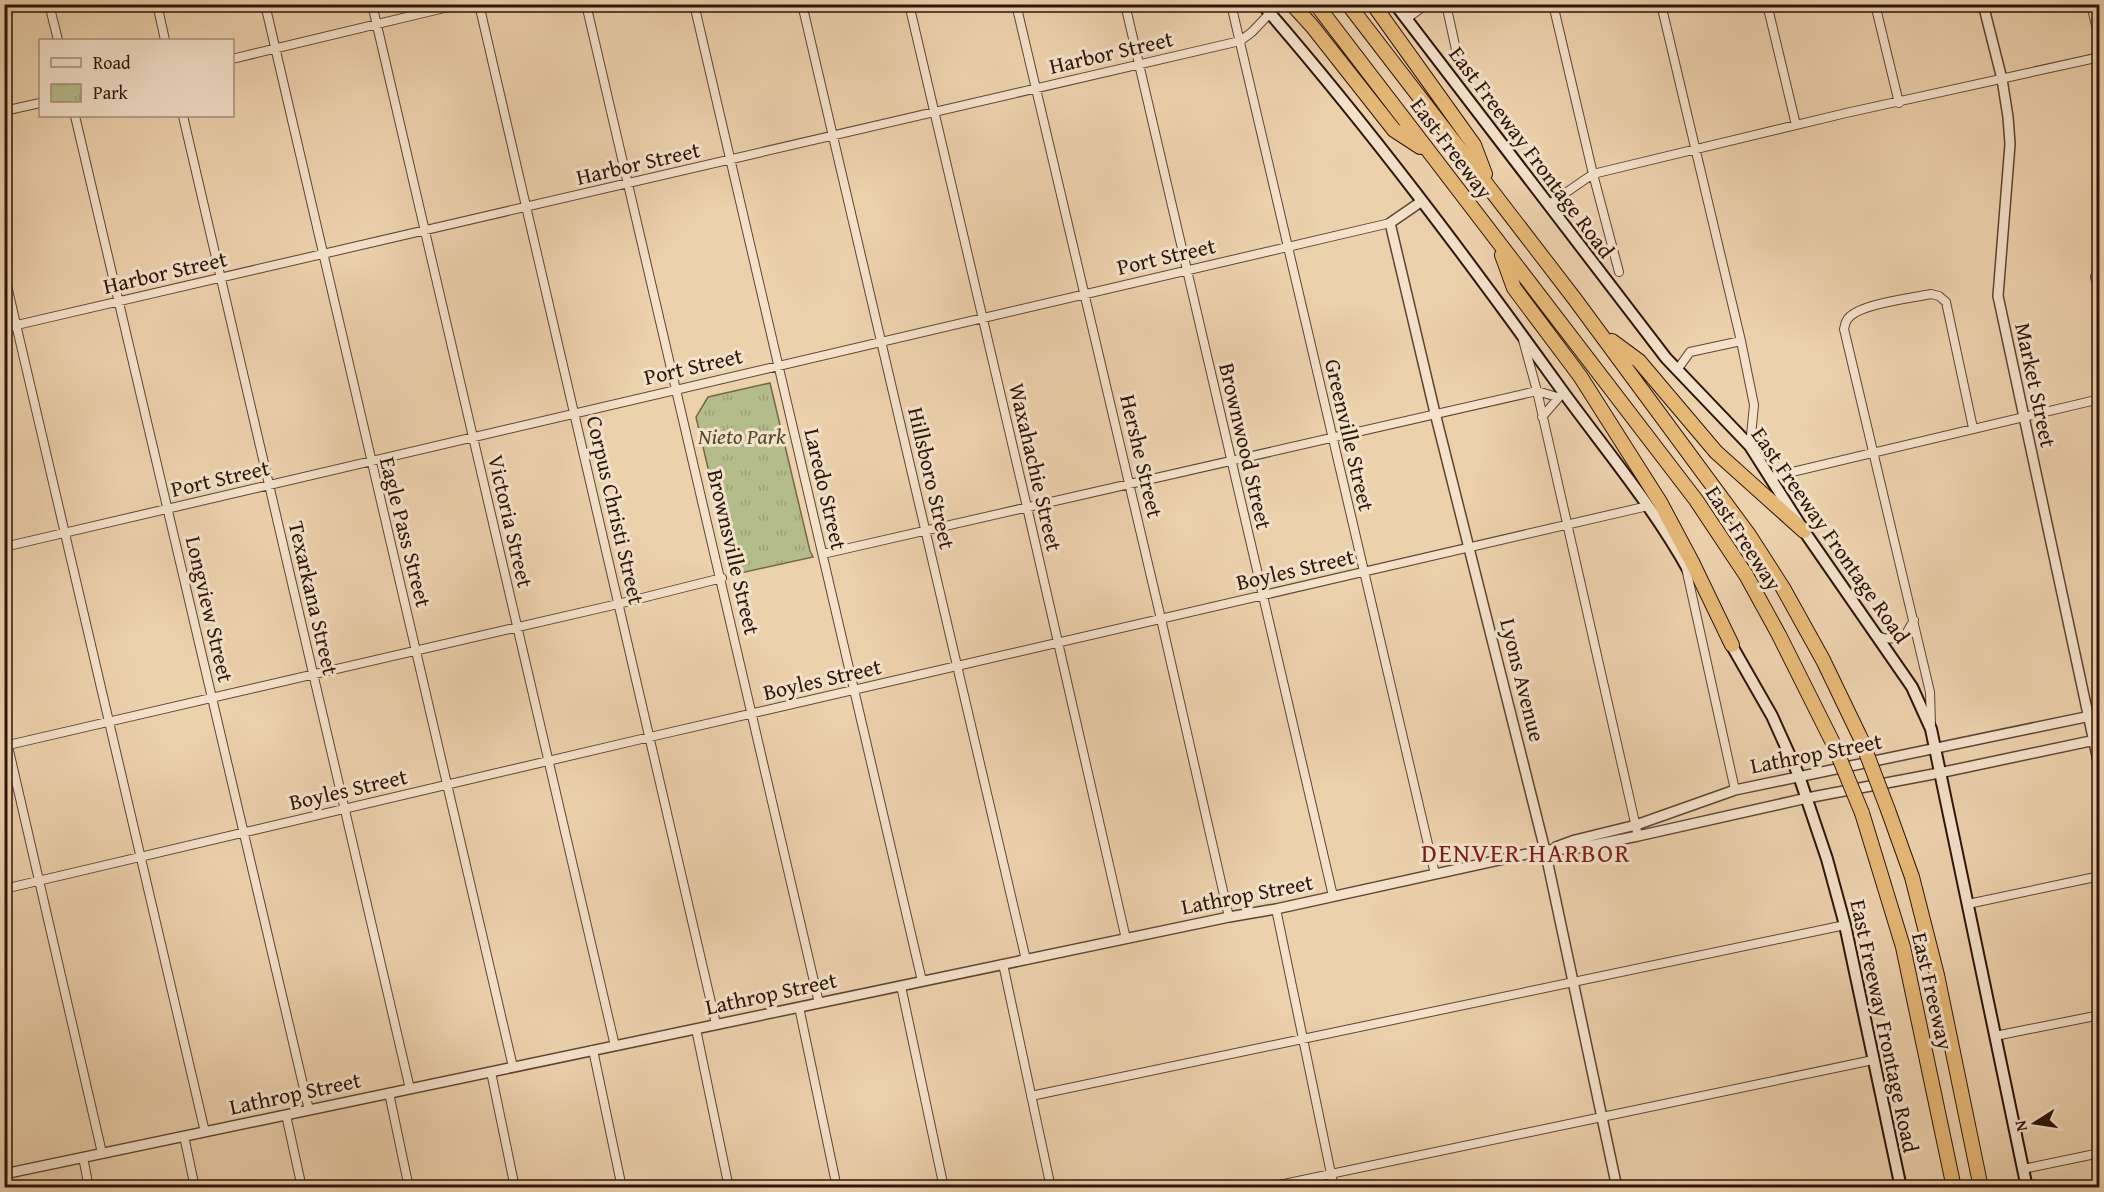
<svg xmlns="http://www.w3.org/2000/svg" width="2104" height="1192" font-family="'Gentium Book Plus',serif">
<defs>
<pattern id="park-tufts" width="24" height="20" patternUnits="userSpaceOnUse" patternTransform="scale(1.5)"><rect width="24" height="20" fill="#b5bc8c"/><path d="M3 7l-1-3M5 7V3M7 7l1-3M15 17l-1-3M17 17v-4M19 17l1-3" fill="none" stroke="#9ca177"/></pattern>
</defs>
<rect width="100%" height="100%" fill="#ecd1ad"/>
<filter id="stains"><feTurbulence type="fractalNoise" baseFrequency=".00333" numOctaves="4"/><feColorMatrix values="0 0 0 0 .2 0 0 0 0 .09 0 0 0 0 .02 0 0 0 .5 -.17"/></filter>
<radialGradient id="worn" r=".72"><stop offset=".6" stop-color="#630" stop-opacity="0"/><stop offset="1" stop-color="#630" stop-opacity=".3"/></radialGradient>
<path fill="url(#park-tufts)" stroke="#72684b" stroke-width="1.5" d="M770,383L810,551L813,557L731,575V566L696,417L708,397Z"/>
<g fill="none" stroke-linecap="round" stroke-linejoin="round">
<defs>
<path id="minor" d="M49,4L58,40
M157,4L165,40
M265,4L513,1067
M372,4L615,1046
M479,4L716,1024
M586,4L819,1003
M694,4L922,981
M802,4L1026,960
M909,4L1027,507L1126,939
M1016,4L1161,619L1229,917
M1125,4L1333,896
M1231,4L1435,874
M1446,4L1458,59
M1553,4L1593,174L1619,272
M1661,4L1741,341L1754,405L1750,446
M1767,4L1796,125
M1875,4L1899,103
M2091,4L2100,43
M1406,19L1427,4
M232,59L461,4
M4,111L40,103
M75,116L309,1110
M183,116L410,1089
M1548,205L1593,174L1846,113L2100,57
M4,273L205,1132
M2095,277L2100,295
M4,328L1240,41L1252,32L1270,13
M1523,340L1537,391L1638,836
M1677,370L1690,352L1741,341
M1542,417L1561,395
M1771,477L2100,399
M4,547L1390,223
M823,554L1537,391L1557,397
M1686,568L1735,790
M1878,636C1888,641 1897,638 1906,634L1914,620
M1931,724L1930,692L1844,329C1845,326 1845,323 1847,320C1856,304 1913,298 1931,294L1939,296L1946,302L1973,428
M4,729L102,1153
M4,746L618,604L722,578
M4,889L650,737L1648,506
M1968,904L2100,876
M1276,909L1334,1188
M1003,964L1051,1188
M901,986L944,1188
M799,1007L837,1188
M696,1029L729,1188
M1995,1036L2100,1015
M593,1050L622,1188
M491,1072L515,1188
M389,1093L409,1188
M1031,1096L1845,925
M286,1115L302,1188
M184,1136L195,1188
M83,1157L89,1188
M2023,1169L2100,1153
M1264,1188L1873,1060"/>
<path id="tertiary" d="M1983,4L2002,79L2008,117L2010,144L1998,296L2100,770
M1422,201L1390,223L1435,413L1545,850L1617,1188
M1556,847L1575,840L1636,825L1735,790L2100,714
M4,1174L1229,917L1276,909L1545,850L1578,848L1638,836L1807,798L1939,773L2100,739"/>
<path id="secondary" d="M1262,4C1369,127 1466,257 1561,389C1604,448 1653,506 1689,571
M1395,4L1666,358L1750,446L1804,531L1912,687L1931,729L2027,1188
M1728,639L1772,716L1799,776L1827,859L1845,925L1901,1188"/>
<path id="motorway" d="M1292,4L1312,26L1394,130L1420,147
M1316,4L1696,500L1746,575L1779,635L1834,745
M1348,4L1574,298L1749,535L1783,588L1823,660L1861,739
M1373,4L1474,145L1485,174
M1502,255L1514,288L1580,376L1660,502L1692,562L1732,645
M1612,341L1639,361L1716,452L1804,531
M1888,810L1912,877L1937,975L1981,1188
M1862,813L1903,947L1954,1188"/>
</defs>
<use href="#minor" stroke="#5e4433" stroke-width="10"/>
<use href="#tertiary" stroke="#5e4433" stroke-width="12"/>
<use href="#secondary" stroke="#2e150a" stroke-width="14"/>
<use href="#motorway" stroke="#2e150a" stroke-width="16"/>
<use href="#minor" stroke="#f3e1ca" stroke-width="8"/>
<use href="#tertiary" stroke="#f3e1ca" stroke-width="9"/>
<use href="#secondary" stroke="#f3e1ca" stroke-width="10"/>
<use href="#motorway" stroke="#e6b876" stroke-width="14"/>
<defs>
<path id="motorway-bridge" d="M1861,739L1888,810
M1834,745L1862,813"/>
</defs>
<use href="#motorway-bridge" stroke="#2e150a" stroke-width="16" stroke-linecap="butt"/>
<use href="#motorway-bridge" stroke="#e6b876" stroke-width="14"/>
</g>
<g text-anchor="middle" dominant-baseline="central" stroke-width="6" stroke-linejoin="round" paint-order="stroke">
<g font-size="22" fill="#2e150a" stroke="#f3e1ca">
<text transform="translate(1111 52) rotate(-13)">Harbor Street</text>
<text transform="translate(1452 148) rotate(53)">East Freeway</text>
<text transform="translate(1532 152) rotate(53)">East Freeway Frontage Road</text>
<text transform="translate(638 163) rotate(-13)">Harbor Street</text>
<text transform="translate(1166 256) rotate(-13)">Port Street</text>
<text transform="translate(165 272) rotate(-13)">Harbor Street</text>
<text transform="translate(693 366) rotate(-13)">Port Street</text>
<text transform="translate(2036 385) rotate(78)">Market Street</text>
<text transform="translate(1350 435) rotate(77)">Greenville Street</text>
<text transform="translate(1246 446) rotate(77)">Brownwood Street</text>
<text transform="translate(1142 456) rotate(77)">Hershe Street</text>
<text transform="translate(1036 467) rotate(77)">Waxahachie Street</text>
<text transform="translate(220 478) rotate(-13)">Port Street</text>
<text transform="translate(932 478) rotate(77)">Hillsboro Street</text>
<text transform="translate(826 489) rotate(77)">Laredo Street</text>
<text transform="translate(616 510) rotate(77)">Corpus Christi Street</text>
<text transform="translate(511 521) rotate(77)">Victoria Street</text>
<text transform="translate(406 532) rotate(76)">Eagle Pass Street</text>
<text transform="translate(1831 535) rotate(55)">East Freeway Frontage Road</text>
<text transform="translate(1744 538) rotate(57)">East Freeway</text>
<text transform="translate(734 552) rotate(77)">Brownsville Street</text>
<text transform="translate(1295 569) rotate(-13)">Boyles Street</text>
<text transform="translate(314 598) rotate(77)">Texarkana Street</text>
<text transform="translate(210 609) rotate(77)">Longview Street</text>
<text transform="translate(822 679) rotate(-13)">Boyles Street</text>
<text transform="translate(1523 680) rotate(76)">Lyons Avenue</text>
<text transform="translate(1816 753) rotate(-11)">Lathrop Street</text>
<text transform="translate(348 789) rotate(-13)">Boyles Street</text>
<text transform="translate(1247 894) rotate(-11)">Lathrop Street</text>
<text transform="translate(1933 991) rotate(77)">East Freeway</text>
<text transform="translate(771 993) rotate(-12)">Lathrop Street</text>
<text transform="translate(1885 1026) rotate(78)">East Freeway Frontage Road</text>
<text transform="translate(295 1093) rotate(-12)">Lathrop Street</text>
</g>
<g font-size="22" font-style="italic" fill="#564731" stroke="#f3e1ca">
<text x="742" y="436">Nieto Park</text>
</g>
<g font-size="26" letter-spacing="1.5" fill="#7a1f14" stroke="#f3e1ca">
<text x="1526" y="852">DENVER HARBOR</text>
</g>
</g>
<rect width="2104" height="1192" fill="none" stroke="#ecd1ad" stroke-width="24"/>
<rect x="6" y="6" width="2092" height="1180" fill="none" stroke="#2e150a" stroke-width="3"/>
<rect x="12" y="12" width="2080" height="1168" fill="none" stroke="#2e150a" stroke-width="1.5"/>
<rect x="39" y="39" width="195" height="78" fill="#f3e1ca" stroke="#a48f7d" stroke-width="1.5"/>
<rect x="51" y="58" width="30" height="9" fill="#f3e1ca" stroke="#a48f7d" stroke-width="1.5"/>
<text x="93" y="69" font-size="18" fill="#2e150a">Road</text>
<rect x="51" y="84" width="30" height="18" fill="url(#park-tufts)" stroke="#a48f7d" stroke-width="1.5"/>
<text x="93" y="99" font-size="18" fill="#2e150a">Park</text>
<g transform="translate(2035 1123) rotate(258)" stroke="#f3e1ca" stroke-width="4.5" paint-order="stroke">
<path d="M0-4.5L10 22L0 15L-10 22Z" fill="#2e150a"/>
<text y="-9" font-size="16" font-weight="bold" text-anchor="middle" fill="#2e150a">N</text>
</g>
<rect width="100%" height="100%" filter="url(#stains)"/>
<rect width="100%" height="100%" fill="url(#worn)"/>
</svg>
